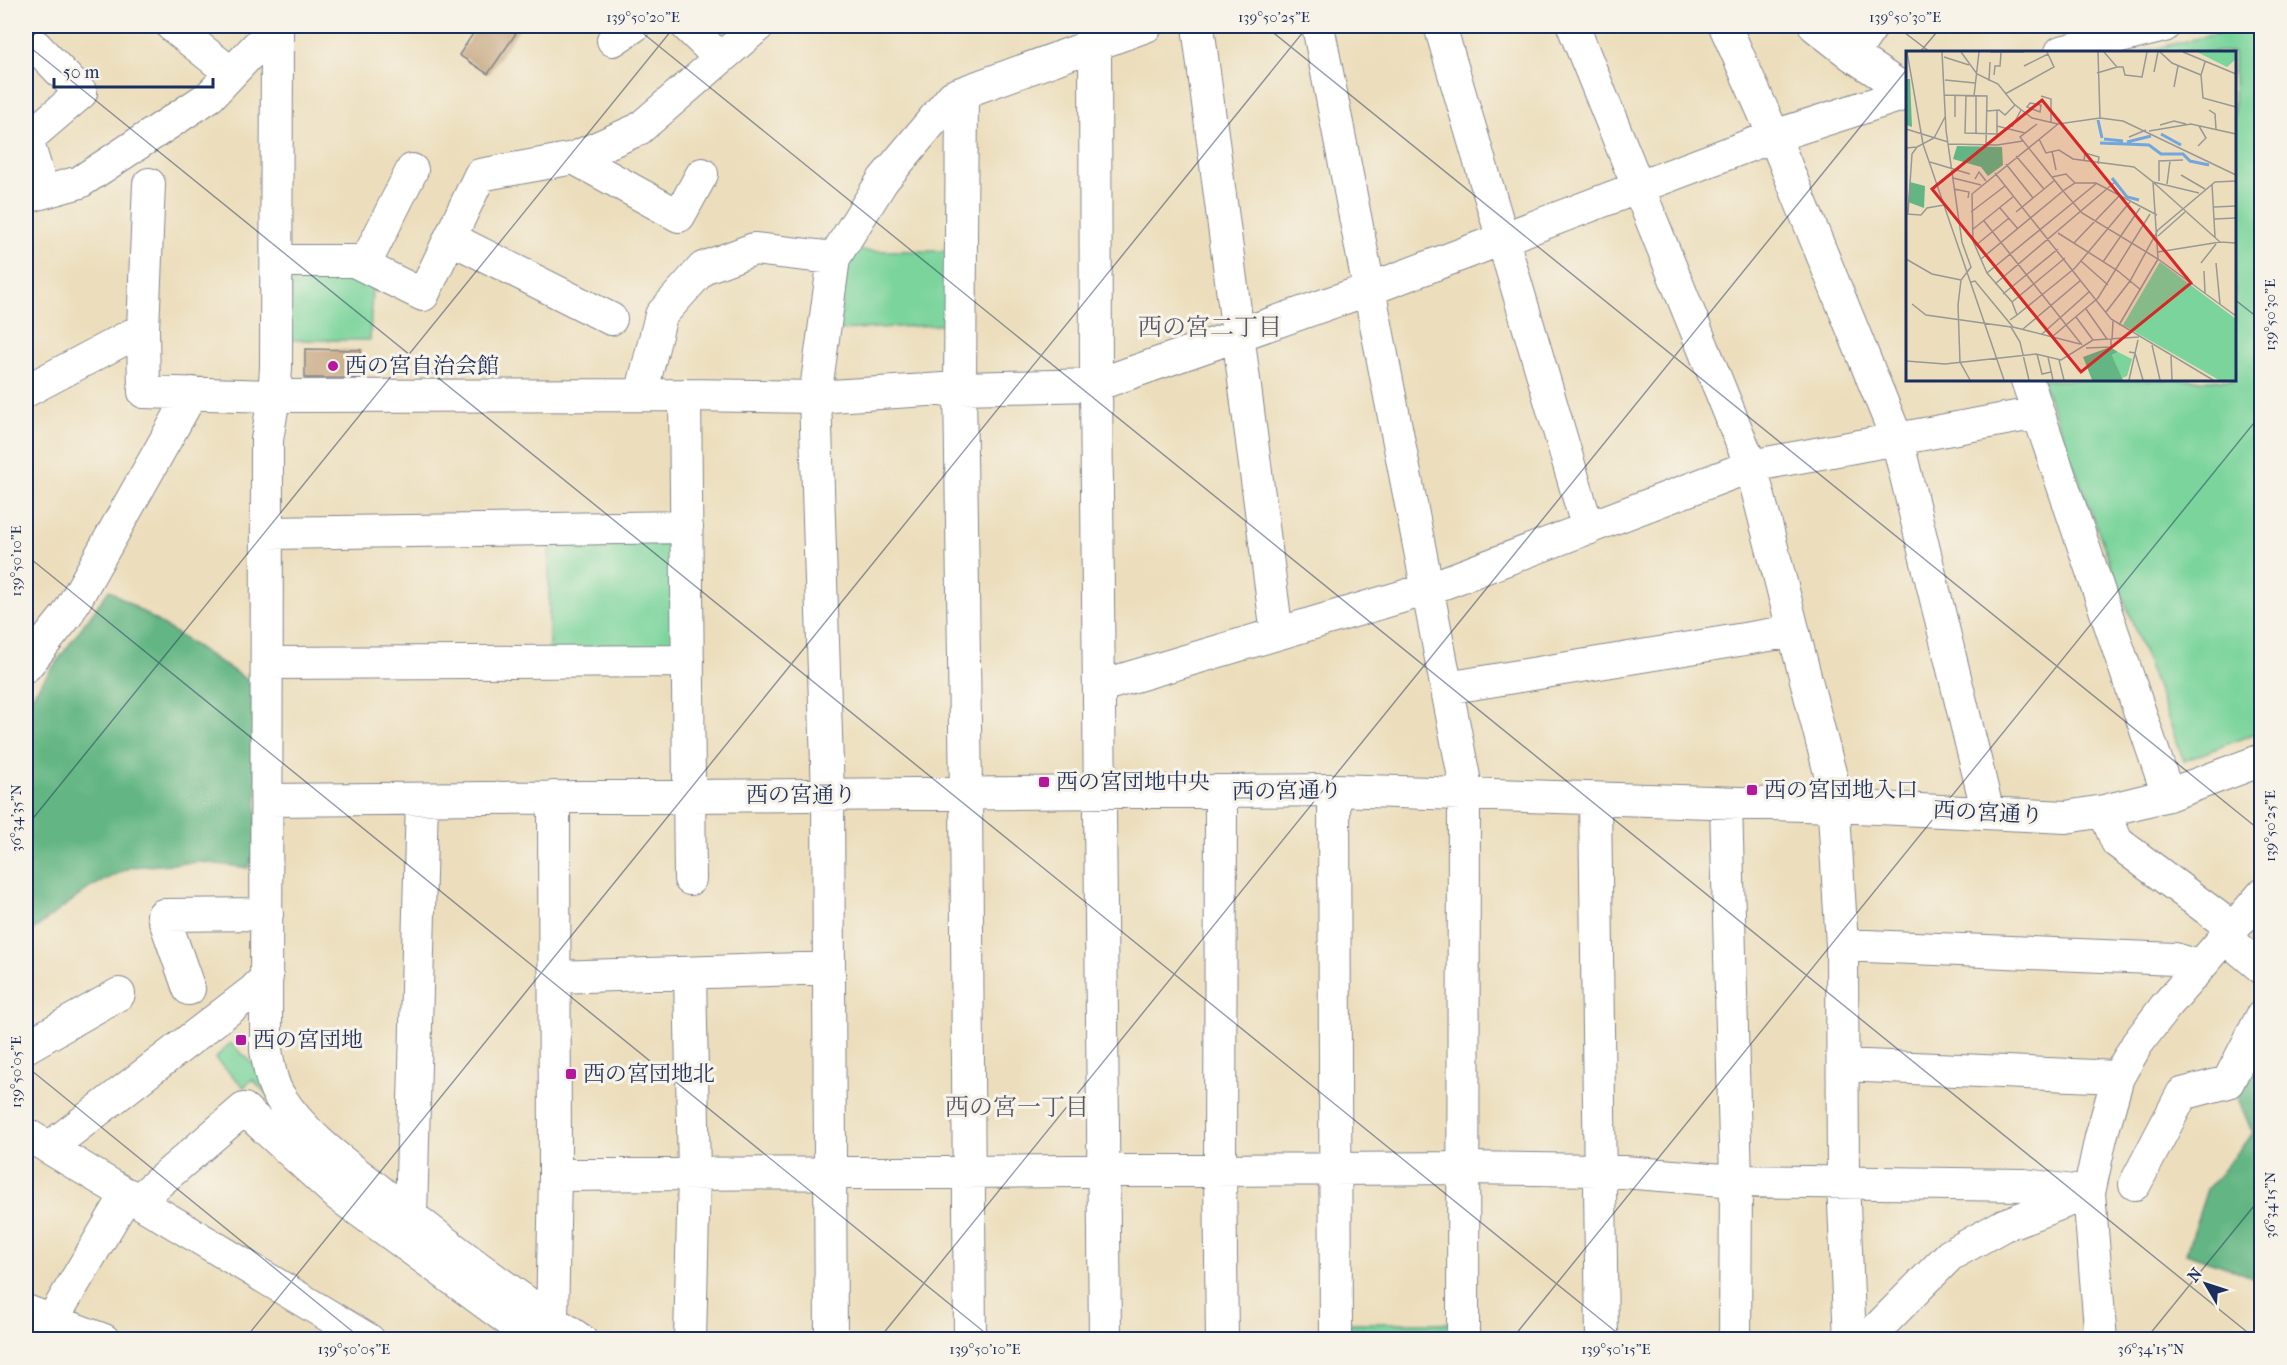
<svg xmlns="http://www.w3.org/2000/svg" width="2287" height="1365" font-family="'IM FELL French Canon','Noto Serif JP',serif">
<rect width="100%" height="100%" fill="#f7f3e8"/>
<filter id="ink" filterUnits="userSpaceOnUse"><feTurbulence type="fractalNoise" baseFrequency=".0167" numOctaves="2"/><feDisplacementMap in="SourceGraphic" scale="12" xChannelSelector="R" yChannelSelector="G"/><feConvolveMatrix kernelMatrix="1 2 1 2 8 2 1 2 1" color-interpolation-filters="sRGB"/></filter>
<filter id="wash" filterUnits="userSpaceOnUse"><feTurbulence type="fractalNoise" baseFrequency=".008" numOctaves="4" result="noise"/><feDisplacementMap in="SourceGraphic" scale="24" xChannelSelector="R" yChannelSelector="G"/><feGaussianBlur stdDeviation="1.35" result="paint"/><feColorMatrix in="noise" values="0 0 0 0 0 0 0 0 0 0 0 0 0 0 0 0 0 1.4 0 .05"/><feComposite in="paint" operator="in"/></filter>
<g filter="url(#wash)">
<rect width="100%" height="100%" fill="#ecdebc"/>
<path fill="#7ad49b" stroke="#4a827c" stroke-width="1.5" d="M2248,26H2261V731L2184,761L2042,380H2234V52H2141Z
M850,251H954L955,324L838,330Z
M352,272L372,285L370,340H288L286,281L295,273Z
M669,534L682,545L680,647L549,653V538Z
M230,1043L263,1072L270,1097L252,1079L244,1087L215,1059Z
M1346,1323H1456L1457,1339L1346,1340Z"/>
<path fill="#63b683" stroke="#3f7270" stroke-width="1.5" d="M109,590L258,687L256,849L248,868L201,862L131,867L91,887L26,935V704Z
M2261,1031V1280L2186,1253L2207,1189L2253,1134L2235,1092Z"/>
<g id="blocks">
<path fill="#c5a57e" d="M478,26H521L488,74L459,55Z
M305,349L361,350L360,378H305Z"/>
</g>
</g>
<g filter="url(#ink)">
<use href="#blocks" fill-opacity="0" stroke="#84868d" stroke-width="1.5"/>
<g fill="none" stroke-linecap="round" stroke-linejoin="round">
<defs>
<path id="minor" d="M172,26L231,73
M277,26L276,368L274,396L267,440L266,1050C269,1066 271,1083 280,1097C303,1134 342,1162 376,1188C442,1241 510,1293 581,1340
M687,26L720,58
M1146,26L953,96L883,180L834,258L815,397L960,388L1096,385L1370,289L1774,136L1908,93
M1198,26L1277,634
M1318,26L1464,777L1463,1340
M1440,26L1588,529
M1573,26L1751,466L1832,781L1842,945L1843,1182L1850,1340
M1725,26L1774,136L1897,439L1988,813
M1815,26L1852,55L1908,92
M1089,27L1095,45L1096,385L1105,1340
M613,40L634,26
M26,45L31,41L81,93L26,140
M2061,52L2164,26
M1852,55L1872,26
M962,93L960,388L966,794L970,1340
M27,140L43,192
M574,158L679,216L702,174
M149,184L143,329L144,392L274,396L685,395L815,397L828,795L831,1340
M26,197L80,182L210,96L276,26
M450,238L611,319
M277,261H354L423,295L480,175L574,158L639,129L758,26
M364,266L412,170
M2027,380L2168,795
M26,391L143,329
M641,395L661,315L703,268L754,249L834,258
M685,395L690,879
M267,533L687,527
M267,663L688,661
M26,666L67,615L192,393
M1101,686L1428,589L1751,466L2038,413
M1447,688L1793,631
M1334,790L1336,1340
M1221,792L1220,1169L1222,1340
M1595,799L1602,1340
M267,800L1334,790L1835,806L2066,817L2104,811L2168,795L2262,760
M1726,803L1736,1181L1735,1340
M2104,811L2117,842L2234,929
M2226,938L2262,968
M1842,945L2175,959L2199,966
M555,977L829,968
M189,989L163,915L267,914
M26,1047L119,994
M1843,1065L2118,1077
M26,1134L369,1340
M49,1148L253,991L267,977
M555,1175L1464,1168L1598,1170L1736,1181L2024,1185L2089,1193
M2135,1184L2182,1094L2228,1082L2262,1016
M137,1201L244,1109L338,1195L536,1340
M411,1216L422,799
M26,1311L104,1340
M52,1320L127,1194
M552,1321L555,1175L554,797
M690,1340L694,1174L690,974
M1866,1340L1950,1255L2004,1225L2083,1195
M2101,1340L2089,1193L2101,1137L2118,1077L2137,1044L2165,1007L2262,895"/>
</defs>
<use href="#minor" stroke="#84868d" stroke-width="34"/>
<use href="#minor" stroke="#fff" stroke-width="32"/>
</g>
</g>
<path fill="none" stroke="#1b2f5e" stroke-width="1.5" stroke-opacity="0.45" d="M634,26L2257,1340M1265,26L2262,832M1896,26L1930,52M26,44L1626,1340M26,45L41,26M1920,52L1942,26M2234,299L2262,321M26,555L994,1340M26,827L675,26M26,1066L363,1340M244,1340L1308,26M878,1340L1908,68M1511,1340L2262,413M2145,1340L2262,1196"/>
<g fill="#b5179e" stroke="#f7f3e8" stroke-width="2">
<circle cx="333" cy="366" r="6"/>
<rect x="1038" y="776" width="12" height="12" rx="3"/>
<rect x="1746" y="784" width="12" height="12" rx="3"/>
<rect x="235" y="1034" width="12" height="12" rx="3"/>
<rect x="565" y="1068" width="12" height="12" rx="3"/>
</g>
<g text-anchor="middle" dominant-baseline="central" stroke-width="6" stroke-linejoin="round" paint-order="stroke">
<g font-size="22" fill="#1b2f5e" stroke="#f7f3e8" text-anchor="start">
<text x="345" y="366">西の宮自治会館</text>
<text x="1056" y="782">西の宮団地中央</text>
<text x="1764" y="790">西の宮団地入口</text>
<text x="253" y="1040">西の宮団地</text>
<text x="583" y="1074">西の宮団地北</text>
</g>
<g font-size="22" fill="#1b2f5e" stroke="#f7f3e8">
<text transform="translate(1287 791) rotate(-1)">西の宮通り</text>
<text x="801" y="795">西の宮通り</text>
<text transform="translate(1988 813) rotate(3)">西の宮通り</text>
</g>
<g font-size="24" fill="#565869" stroke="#f7f3e8">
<text x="1210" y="327">西の宮二丁目</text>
<text x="1017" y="1107">西の宮一丁目</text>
</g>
</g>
<g transform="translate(1906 51)">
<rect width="330" height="330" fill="#ecdebc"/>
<path d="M291,1H330V8L321,16ZM254,211L330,268V329H313L217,274ZM212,301L226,308L221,325L216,327L206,304Z" fill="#7ad49b"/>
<path d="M0,28H4L6,76L0,74ZM51,95L96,96L97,114L82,125L75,116L47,108ZM4,131L19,135L18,157L2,151ZM204,296L212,301L206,304L217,329H186L177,306Z" fill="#63b683"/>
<path fill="none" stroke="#73a6df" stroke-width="3" d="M192,69L196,87M255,83L275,94M198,88L217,90M221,91L245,85M194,92L243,94L255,103H277L284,110L303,114M206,127L221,146L233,149"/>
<path fill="none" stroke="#989896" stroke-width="1.5" d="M1,1L17,93L98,329M36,1L40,79L56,191L65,216L55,229L52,254L54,311L64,329M55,1L71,23L92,33L108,53L126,67L152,73L194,67L217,70L330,124M84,1H118M192,1L194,67M254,1L266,12L295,24M277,1L330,23M38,6L63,14M299,11L295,24L297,47L330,56M118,15L142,3M211,16H217L219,24L236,26L241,1M248,21L252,1M191,22L211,16L198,1M88,24L89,15H94L95,2M39,29L69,32M83,30L84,11M268,36L272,15M99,43L148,16L141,1M38,44L81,45L80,94M49,45V66M60,45L59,82L91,83V60M68,45L73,1M70,45V82M135,45L145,48V72M124,52L135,54L134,61L121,56ZM303,59L309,63L310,78M81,60L93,59L99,64L109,54M254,74L268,70L280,73M91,75L119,82M106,76L115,59M0,78L42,91M243,80L285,73L330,83M223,86L240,79M133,88L140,102L153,99L167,108L228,116L247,131L252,208L213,274M42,93L91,94L117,90M292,95L300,87L293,75M0,97L11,96L28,87L39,66M146,100L150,119M110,105L138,138M178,110L179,102L193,106L192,113M24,111L64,123M100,113L127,147M89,122L205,268L307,329M275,124L299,138M146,126L160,123L169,132M47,127L75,134M69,128L73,121L80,130M253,130V110L277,109M247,131L314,191M247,131L293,142M261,133L264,110M306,133L309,186M48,138L63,141L62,147M308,156L330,155M94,157L112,178M65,161L99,135M110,161L149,129M2,162L6,103L11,96M0,163L15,164L21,157L38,154M251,164L190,132H169L157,140L176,162L252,208L330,265M308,168L330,167M78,170L176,294M66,179L108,145M152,182L212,220L235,239M252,185L279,161M168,192L213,145M69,195L103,167M252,201L314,191L330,192M0,208L26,223L55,229M75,208L157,140L114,86L131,73M175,210L202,234M197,211L234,157M295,212L310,193M310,212L314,253M298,220L299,242M81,222L191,132M65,231L69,230L107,276L174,293M89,233L209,131M97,243L152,198M106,251L159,207M6,253L20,264L105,276M180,258L201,288M200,261L224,230L252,179L309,131L330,130M111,264L169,217L224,151M170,266L187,289M104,269L111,264L106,251L81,222L67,190L66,143L152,73M105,276L114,291L123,329M117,278L175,229M136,283L184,240M147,285L192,247L244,163M206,289L207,270M246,294L254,329M180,297L205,296V288M223,301L229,302L237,329M131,303L136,323L145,321M265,305L266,329M142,306L147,329M153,309L158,329M0,310L39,313L130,303L155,309L187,289L233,286M223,329L232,289"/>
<path fill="#d62828" fill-opacity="0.15" stroke="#d62828" stroke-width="3" d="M136,49L285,232L175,321L26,138Z"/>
<rect width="330" height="330" fill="none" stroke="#1b2f5e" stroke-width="3"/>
</g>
<rect width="2287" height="1365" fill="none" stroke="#f7f3e8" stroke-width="66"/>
<g transform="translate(2206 1284) rotate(309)" stroke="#f7f3e8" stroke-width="4.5" paint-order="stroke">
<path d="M0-4.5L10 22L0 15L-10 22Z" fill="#1b2f5e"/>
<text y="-9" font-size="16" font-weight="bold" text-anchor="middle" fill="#1b2f5e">N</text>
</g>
<path d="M54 78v9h159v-9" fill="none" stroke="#1b2f5e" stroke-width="3"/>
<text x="63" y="78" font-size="18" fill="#1b2f5e" stroke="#f7f3e8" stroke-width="4.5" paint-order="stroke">50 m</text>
<rect x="33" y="33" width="2221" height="1299" fill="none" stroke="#1b2f5e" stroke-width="2"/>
<g font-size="15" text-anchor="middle" fill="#1b2f5e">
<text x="643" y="22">139°50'20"E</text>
<text x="1274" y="22">139°50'25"E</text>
<text x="1905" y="22">139°50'30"E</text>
<text transform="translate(2270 315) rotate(-90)" y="5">139°50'30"E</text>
<text transform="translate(16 561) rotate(-90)" y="5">139°50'10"E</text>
<text transform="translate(16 818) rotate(-90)" y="5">36°34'35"N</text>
<text transform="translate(2270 826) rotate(-90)" y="5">139°50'25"E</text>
<text transform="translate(16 1072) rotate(-90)" y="5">139°50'05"E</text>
<text transform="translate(2270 1205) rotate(-90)" y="5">36°34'15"N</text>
<text x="354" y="1354">139°50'05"E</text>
<text x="985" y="1354">139°50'10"E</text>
<text x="1616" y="1354">139°50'15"E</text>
<text x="2151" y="1354">36°34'15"N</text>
</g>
</svg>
